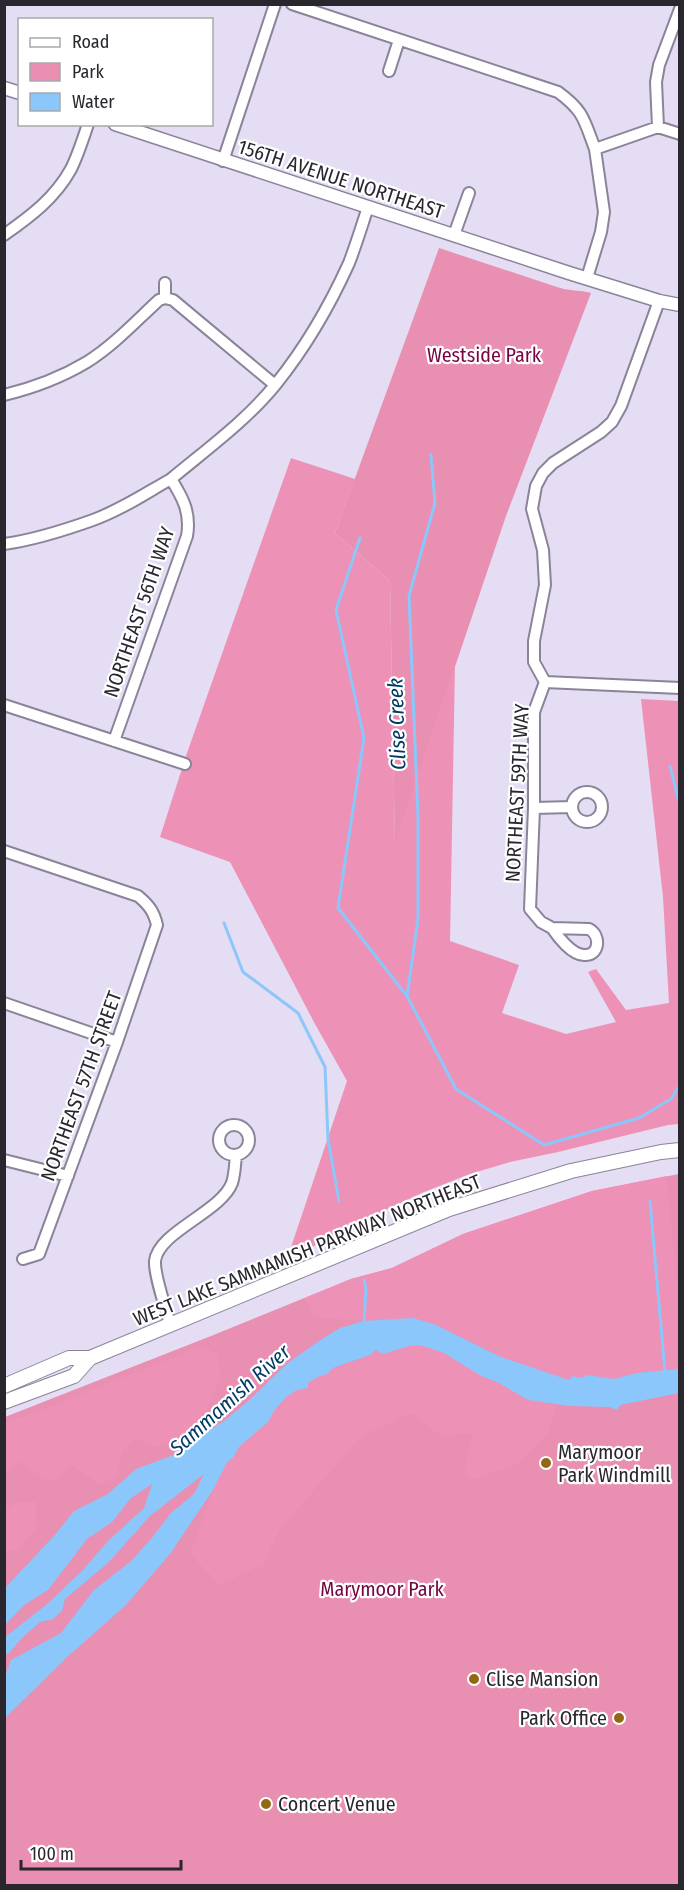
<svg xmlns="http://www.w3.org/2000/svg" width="684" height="1890" font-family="'Fira Sans Condensed',sans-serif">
<rect width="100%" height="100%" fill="#e4ddf3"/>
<path fill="#e88fb2" d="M439,248L557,287C568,291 580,290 591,293L506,516L395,844L390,581L335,533Z
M679,1174V1885H5V1417L211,1336L351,1279L392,1268L463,1234L592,1191Z"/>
<path fill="#ee91b6" d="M291,458L355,479L335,533L390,581L395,842L455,664L450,941L519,965L502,1013L566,1034L616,1022L588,972L596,969L626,1010L669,1003L663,897L641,699L679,701V1124L668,1125L558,1152L510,1162L470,1174L424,1192L342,1230L286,1262L347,1081L315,1024L230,862L160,837L187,753Z
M667,1176L677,1284L679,1292V1369L636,1373L614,1379L587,1375L582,1378L570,1380L501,1357L434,1324L413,1318L364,1321L314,1317L305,1298L351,1279L392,1268L463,1234L592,1191Z
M420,1345L444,1353L481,1376L497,1382L528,1400L557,1405L548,1433L516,1465L470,1480L464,1471L472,1435L464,1433L445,1439L411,1413L362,1436L280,1529L264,1564L220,1585L190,1554L213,1490L227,1462L233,1458L239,1447L268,1422L274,1411L286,1397L297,1390L308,1388V1383L318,1377L327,1374L333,1368L339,1367L370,1355L377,1350Z
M203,1346L217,1354L221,1376L206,1411L184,1435L155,1447L135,1438L122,1452L116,1478L99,1485L84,1473L70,1465L66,1471L52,1482L33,1473L21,1462L5,1471V1424Z
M19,1502H36L37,1527L17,1551L5,1550V1510Z"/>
<path fill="#8cc7fb" d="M413,1318L434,1324L501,1357L569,1380L573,1376L582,1378L587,1375L614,1379L636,1373L679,1369V1393L620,1405L618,1410L609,1407L569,1406L528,1400L497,1382L481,1376L444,1353L420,1345L409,1346L383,1354L376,1350L370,1355L333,1368L327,1374L318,1377L308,1383V1388L297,1390L286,1397L274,1411L268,1422L239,1447L233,1458L227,1462L213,1490L170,1554L125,1606L66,1658L5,1718V1676L11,1660L61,1633L94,1590L130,1562L151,1539L171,1513L194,1494L204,1474L150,1516L108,1563L65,1599L62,1611L53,1619L40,1622L22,1638L9,1653L5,1655V1637L46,1605L82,1571L109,1540L144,1508L152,1484L131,1498L112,1522L87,1539L48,1590L24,1605L5,1625V1588L54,1536L74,1511L108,1494L136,1469L171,1456L224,1421L247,1402L289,1362L319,1341L340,1328L364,1321Z"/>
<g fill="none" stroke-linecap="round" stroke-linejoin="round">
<path stroke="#8cc7fb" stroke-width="3" d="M360,538L336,610L364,738L338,908L407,996L456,1089L544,1145L639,1118L671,1099L680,1085
M670,766L680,806
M224,923L243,972L298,1013L325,1067L328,1139L339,1201
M407,996L418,919V817L409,596L435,503L431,455
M650,1201L665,1372
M364,1280L366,1288L364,1323"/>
<defs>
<path id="minor" d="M292,4L558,92C584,111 584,120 595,149L658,127L680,134
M389,71L399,40
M658,127L656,82L659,65L680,9
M223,161L275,4
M4,235C31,216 55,198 71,169C78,155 83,139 88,124
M454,235L469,193
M587,278L601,232L604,212L595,149
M165,298L173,300L275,385
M165,298V283
M4,395C33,388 62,377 87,362C114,345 136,321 159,300L165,298
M4,544C34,540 65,530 93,520C121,510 146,493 171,479
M545,682L680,688
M4,705L185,764
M114,741L187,536C191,513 183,498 171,479C207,449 246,421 276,384C305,348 330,305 349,263C356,245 362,225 368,207
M572 807a15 15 0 1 1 30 0a15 15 0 1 1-30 0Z
M534,808L572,807
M4,851L138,896C149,905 154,912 157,925L117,1042L39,1254L23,1259
M552,928L541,922L530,909L534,808V712L545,682L534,662V641L545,585L543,550L532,509L536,486L543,473L553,463L601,432L612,422L621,406L659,301
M552,928L589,929C601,935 600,956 584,955C572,955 558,937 552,928Z
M4,1003L117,1042
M219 1140a15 15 0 1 1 30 0a15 15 0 1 1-30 0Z
M4,1160L68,1176
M170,1324C166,1308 154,1276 155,1261C158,1232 221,1212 232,1183C235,1174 235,1164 236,1155"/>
<path id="tertiary" d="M4,88L20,93
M115,124L569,273L659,301L680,305"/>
<path id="secondary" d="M4,1386L69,1358H90L449,1209L571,1171L661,1152L680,1150
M4,1402L74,1376L90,1358"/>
</defs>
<use href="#minor" stroke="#8b8498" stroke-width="14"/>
<use href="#tertiary" stroke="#8b8498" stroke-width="15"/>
<use href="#secondary" stroke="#8b8498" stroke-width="16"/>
<use href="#minor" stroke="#fff" stroke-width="10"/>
<use href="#tertiary" stroke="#fff" stroke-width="12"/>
<use href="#secondary" stroke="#fff" stroke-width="14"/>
</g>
<g fill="#946714" stroke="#fff" stroke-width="2">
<circle cx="546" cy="1463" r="6"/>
<circle cx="474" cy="1679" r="6"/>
<circle cx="619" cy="1718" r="6"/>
<circle cx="266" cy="1804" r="6"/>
</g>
<g text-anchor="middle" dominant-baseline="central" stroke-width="4.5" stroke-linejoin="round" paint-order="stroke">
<g font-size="20" fill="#29262e" stroke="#fff">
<text transform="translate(341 179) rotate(18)">156TH AVENUE NORTHEAST</text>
<text transform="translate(139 612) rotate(-71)">NORTHEAST 56TH WAY</text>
<text transform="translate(517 793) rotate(-87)">NORTHEAST 59TH WAY</text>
<text transform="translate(81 1086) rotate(-70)">NORTHEAST 57TH STREET</text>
<text transform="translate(307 1250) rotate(-22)">WEST LAKE SAMMAMISH PARKWAY NORTHEAST</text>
</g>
<g font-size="20" fill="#760344" stroke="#fff">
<text x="484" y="355">Westside Park</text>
<text x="382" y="1589">Marymoor Park</text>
</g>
<g font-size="20" fill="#29262e" stroke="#fff" text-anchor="start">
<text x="558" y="1452">Marymoor<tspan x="558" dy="23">Park Windmill</tspan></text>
<text x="486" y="1679">Clise Mansion</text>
<text x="607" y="1718" text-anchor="end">Park Office</text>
<text x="278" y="1804">Concert Venue</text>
</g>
<g font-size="21" font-style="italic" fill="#003b65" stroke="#fff">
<text transform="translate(397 724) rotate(-92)">Clise Creek</text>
<text transform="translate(230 1400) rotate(-42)">Sammamish River</text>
</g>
</g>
<rect width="684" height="1890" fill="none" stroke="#29262e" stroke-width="12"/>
<rect x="18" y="18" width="195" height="108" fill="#ffffff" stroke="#a9a8ab" stroke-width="1.5"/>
<rect x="30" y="38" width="30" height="9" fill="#ffffff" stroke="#a9a8ab" stroke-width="1.5"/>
<text x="72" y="48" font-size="18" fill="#29262e">Road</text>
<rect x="30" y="63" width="30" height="18" fill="#e88fb2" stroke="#a9a8ab" stroke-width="1.5"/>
<text x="72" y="78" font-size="18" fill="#29262e">Park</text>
<rect x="30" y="93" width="30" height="18" fill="#8cc7fb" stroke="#a9a8ab" stroke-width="1.5"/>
<text x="72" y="108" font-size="18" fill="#29262e">Water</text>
<path d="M21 1860v9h160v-9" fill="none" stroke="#29262e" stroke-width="3"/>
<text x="30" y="1860" font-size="18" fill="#29262e" stroke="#ffffff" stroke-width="4.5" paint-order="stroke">100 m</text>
</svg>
